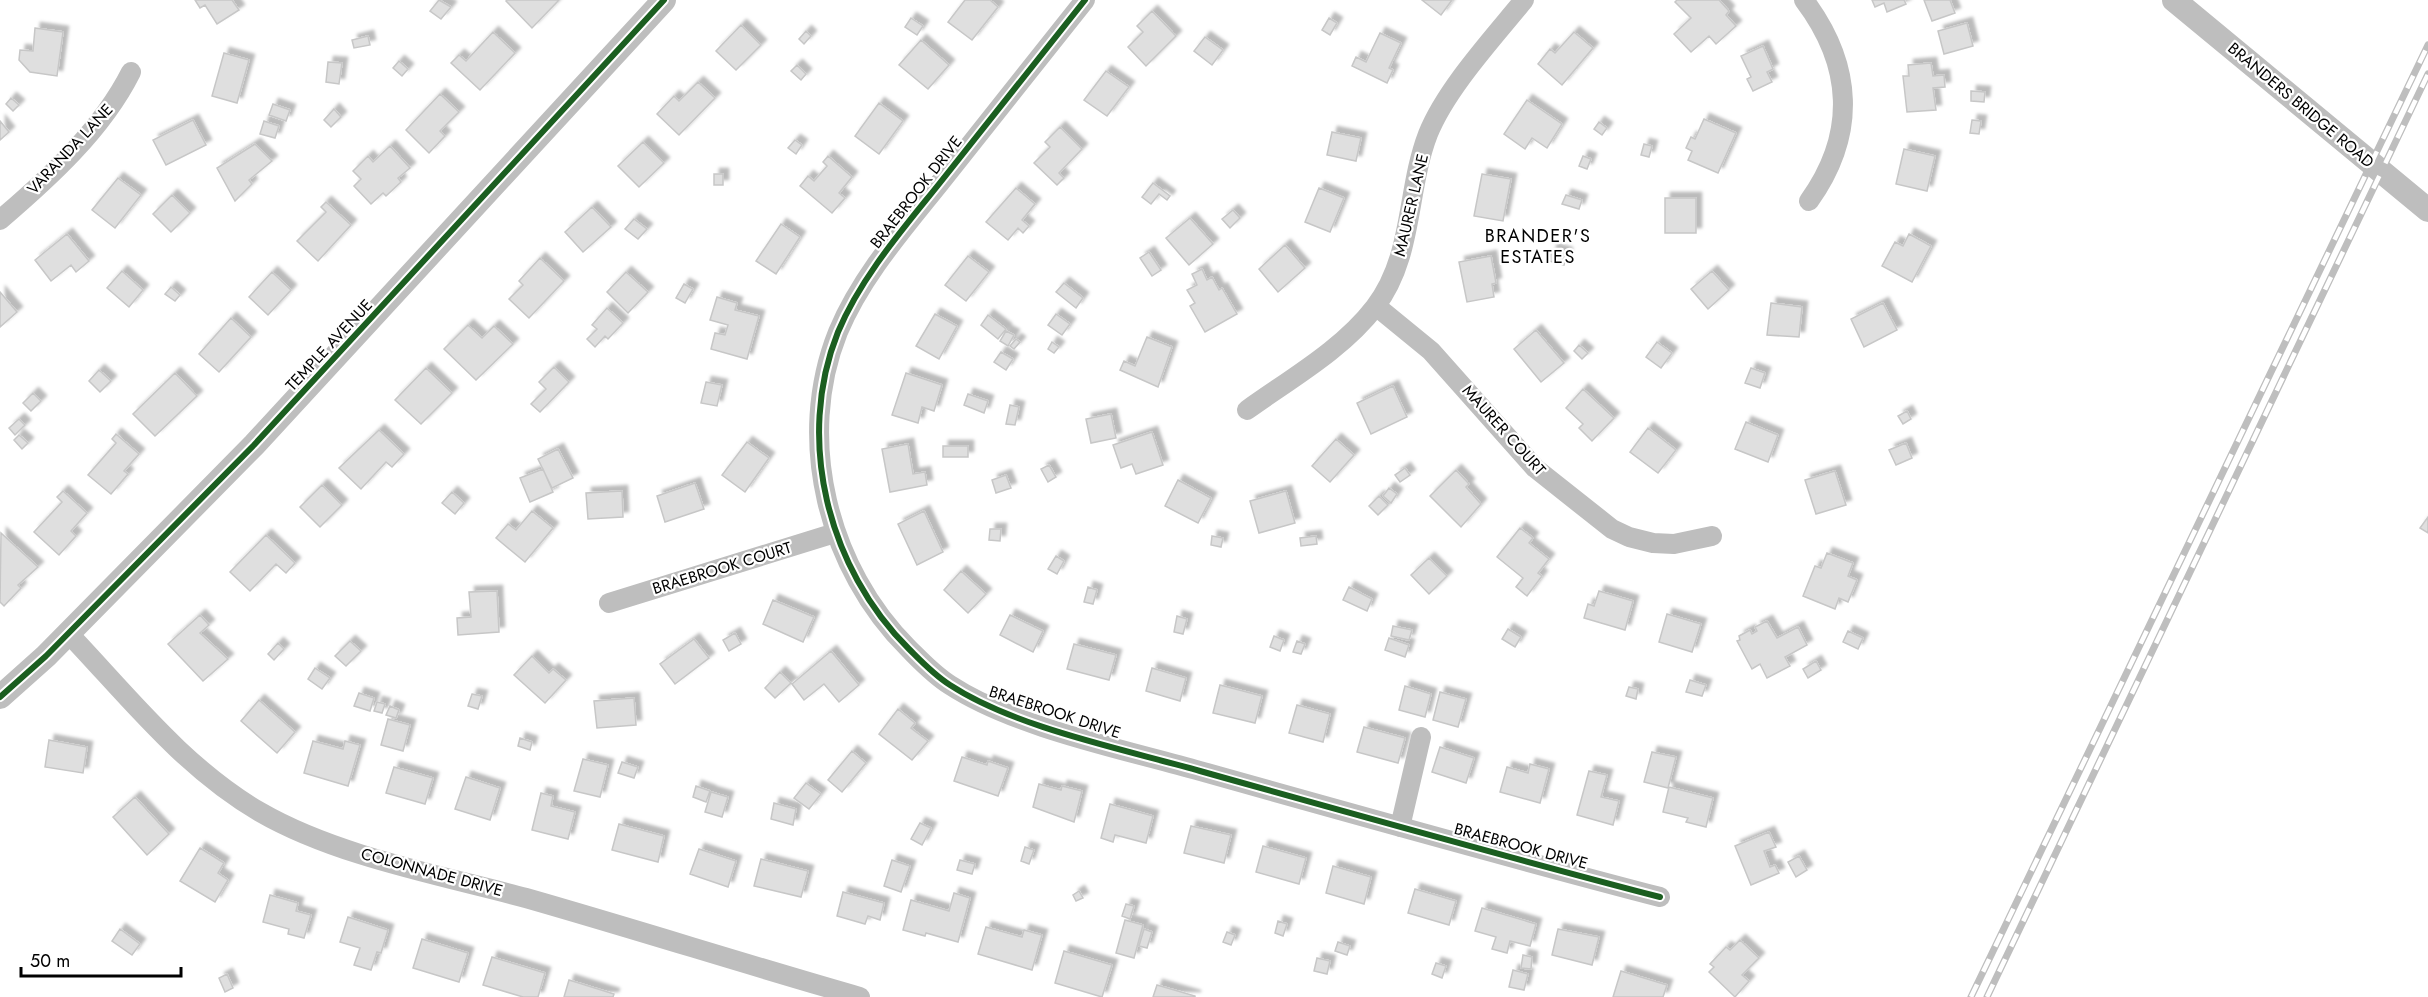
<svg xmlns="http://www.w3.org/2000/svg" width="2428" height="997" font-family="Jost,sans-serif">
<defs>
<filter id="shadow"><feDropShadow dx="5.5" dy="-5.5" stdDeviation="1.5" flood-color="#0004"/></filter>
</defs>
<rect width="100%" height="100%" fill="#fff"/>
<path fill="#dfdfdf" stroke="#c7c7c7" stroke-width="1.5" filter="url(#shadow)" d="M195,0H232L239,10L217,24L205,5L200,8Z
M439,0L451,7L441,19L430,11Z
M559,0L532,28L506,1L507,0Z
M965,0H990L998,7L972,40L948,22Z
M1422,0H1452L1441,15Z
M1677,0H1719L1729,11L1726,15L1736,26L1716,44L1709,36L1691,52L1674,34L1691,18L1675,2Z
M1872,0H1904L1906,4L1887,12L1884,3L1875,7Z
M1924,0H1950L1955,13L1932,21Z
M1152,11L1176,36L1146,66L1128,47L1143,32L1137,26Z
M911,18L923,26L917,35L905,27Z
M1329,18L1337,23L1330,35L1322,30Z
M1967,23L1973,46L1944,54L1938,31Z
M741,25L761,45L736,70L716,51Z
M35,28L63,32L57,76L30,72L19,60L20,50L33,51Z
M806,31L811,36L804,44L799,39Z
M493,32L515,53L480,90L451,63L459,55L466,61Z
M1574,32L1593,48L1562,85L1538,64L1550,49L1555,53Z
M1380,33L1401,43L1389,68L1393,70L1387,83L1352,66L1356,57L1366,62Z
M368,36L370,45L354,48L352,40Z
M1205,37L1223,50L1212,65L1194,51Z
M921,40L949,65L928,89L899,65Z
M1763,46L1773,69L1767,72L1772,82L1753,91L1747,79L1751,77L1741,56Z
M224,53L249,60L237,103L212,96Z
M399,61L408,69L402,76L393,68Z
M328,62L342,63L339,84L326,82Z
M1931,63L1933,76L1944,75L1945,87L1933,88L1936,110L1907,112L1903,76H1909L1908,65Z
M797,65L806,74L801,80L791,71Z
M1106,71L1129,87L1107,116L1084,100Z
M698,82L715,98L679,135L657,114L674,96L679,101Z
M1971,91L1985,92L1984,102L1971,101Z
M440,94L459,112L440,131L445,136L429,153L406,130Z
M11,98L19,105L13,111L6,104Z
M1527,100L1562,124L1547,148L1532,138L1525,149L1504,134Z
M879,103L903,121L879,154L855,136Z
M273,104L290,110L286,121L269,115Z
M334,109L341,117L331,127L324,120Z
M1704,119L1736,133L1718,173L1688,160L1692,151L1686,148L1691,137L1695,139Z
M193,120L206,145L166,165L153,140Z
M1972,120L1981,121L1979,134L1970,133Z
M0,121L9,132L0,140Z
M264,121L279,126L275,138L260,134Z
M1599,122L1607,128L1602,135L1594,129Z
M1060,127L1082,149L1059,173L1064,178L1057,185L1034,163L1050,147L1045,142Z
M1332,132L1361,138L1356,161L1327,155Z
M795,140L802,145L796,154L788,148Z
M643,142L664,163L639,187L618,166Z
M255,144L272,161L249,180L252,184L235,201L217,168Z
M1644,144L1652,146L1649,157L1641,155Z
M390,146L410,168L398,178L401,182L386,196L383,193L371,204L354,186L361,179L353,171L368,156L373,162Z
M1904,149L1935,156L1927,191L1896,184Z
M828,156L852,177L839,193L845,198L832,213L800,186L808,176L814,181L827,166L823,162Z
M1583,156L1591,159L1587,169L1579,166Z
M714,174H723V185H714Z
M1482,174L1511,179L1503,221L1474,216Z
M118,178L141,195L115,228L92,210Z
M1153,183L1170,196L1167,200L1159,194L1151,204L1142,197Z
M1016,188L1035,204L1022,220L1029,226L1023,233L1018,228L1008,240L986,222Z
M1319,188L1344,198L1330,232L1305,222Z
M172,195L190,213L171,232L153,214Z
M1566,195L1582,200L1579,209L1562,204Z
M1665,198H1696V233H1665Z
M326,202L351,225L318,261L297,241L326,212L321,207Z
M592,207L611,227L583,252L565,232Z
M1233,210L1240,218L1230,228L1222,219Z
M1190,218L1213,244L1189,265L1166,238Z
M634,219L647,229L638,239L625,229Z
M781,224L800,237L776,274L756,261Z
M67,234L89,261L76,272L71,265L51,281L35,260Z
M1909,234L1931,246L1912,282L1882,266L1895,242L1903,246Z
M1285,245L1305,268L1278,292L1259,269Z
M1552,249L1567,253L1564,265L1549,261Z
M1149,252L1161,270L1152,276L1140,258Z
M968,256L989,272L966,301L945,285Z
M1491,256L1496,283L1492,284L1494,297L1467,302L1459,262Z
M540,258L564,281L529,318L509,299L523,285L519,281Z
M1202,269L1207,280L1212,277L1219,290L1222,288L1237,314L1205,332L1190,306L1195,303L1187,290L1197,285L1192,274Z
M122,271L143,290L129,307L107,288Z
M1712,271L1729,290L1708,309L1691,289Z
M272,272L291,290L268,315L249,297Z
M626,272L648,292L628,313L607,292Z
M1064,283L1083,298L1076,308L1056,292Z
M684,284L693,289L685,303L676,298Z
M171,287L180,295L175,301L165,294Z
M0,292L17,312L0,327Z
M717,297L737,303L735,310L759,316L747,359L711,349L715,333L725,335L728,325L710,320Z
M1771,303L1802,307L1799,337L1767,335Z
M1883,303L1897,330L1864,347L1851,319Z
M607,308L623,323L608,339L605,336L595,347L587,339L597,329L592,325Z
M935,314L957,326L939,359L916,346Z
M1056,314L1070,324L1062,335L1048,325Z
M988,315L1006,329L998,339L981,325Z
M231,318L251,337L219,372L199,354Z
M468,325L482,338L494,326L513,344L476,380L444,349Z
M1536,330L1564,363L1541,382L1514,349Z
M1006,331L1014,335L1008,346L1000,341Z
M1147,337L1172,347L1158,387L1120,370L1124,361L1135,366Z
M1016,339L1020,342L1014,349L1010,346Z
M1052,342L1059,347L1054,353L1048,349Z
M1657,342L1672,353L1661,368L1646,357Z
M1579,345L1588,353L1582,359L1574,351Z
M1001,352L1013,359L1006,370L994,362Z
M554,367L569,382L540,412L531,404L546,389L539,382Z
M426,368L452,393L421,424L395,400Z
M1751,368L1765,373L1760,388L1745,383Z
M99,370L111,381L100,392L89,381Z
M175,373L197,396L155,436L133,414Z
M906,373L942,385L934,411L922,407L918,423L892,415Z
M706,382L722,385L717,406L701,403Z
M1393,386L1407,417L1371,434L1357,403Z
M1583,389L1614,418L1592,441L1579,428L1583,424L1566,408Z
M33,393L41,401L31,411L23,403Z
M968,394L988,401L984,413L964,405Z
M1010,405L1019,407L1015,425L1006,424Z
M1907,411L1911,419L1903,424L1898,416Z
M1111,414L1116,438L1091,443L1086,419Z
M19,419L25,425L15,435L9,428Z
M1746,422L1778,435L1768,462L1735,449Z
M1648,428L1676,450L1658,473L1630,452Z
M379,430L404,454L392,467L386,462L361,489L339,468Z
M1152,432L1163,465L1136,474L1132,464L1121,468L1113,445Z
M116,434L139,454L124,471L128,474L111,494L88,475L116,443L112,439Z
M19,435L28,443L22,449L14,440Z
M1336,439L1354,455L1330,482L1312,466Z
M747,442L769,458L745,492L722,475Z
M1906,443L1912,458L1896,465L1889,450Z
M908,444L913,474L925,472L927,485L890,492L882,449Z
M943,446H968V457H943Z
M558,449L573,478L552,488L538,459Z
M1049,465L1056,477L1048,482L1041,469Z
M1405,468L1410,475L1400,482L1395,475Z
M543,469L553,492L530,502L520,478Z
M1456,470L1469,484L1466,487L1481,504L1461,527L1430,496Z
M1835,471L1846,505L1816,514L1805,480Z
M1006,475L1011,488L996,493L992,480Z
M1178,480L1211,498L1198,523L1165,506Z
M695,483L704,509L665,522L657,496Z
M322,485L342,505L320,527L300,507Z
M1389,488L1397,494L1391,503L1383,496Z
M63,491L87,513L71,531L76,536L59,555L34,532L62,502L57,497Z
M622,491L623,517L588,519L586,493Z
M1286,491L1295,523L1259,533L1250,501Z
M452,492L464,503L455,514L442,503Z
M1379,496L1388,505L1378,515L1369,506Z
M532,511L553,528L525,562L496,538L508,524L516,530Z
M924,511L943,552L917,565L898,524Z
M2428,517V533L2420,528Z
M1520,528L1533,538L1529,543L1549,559L1538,573L1542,576L1527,596L1516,587L1523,578L1497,557Z
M990,529H1001L1000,541L989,540Z
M1,533L38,567L18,585L21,588L4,606L0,602Z
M266,535L295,563L286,573L276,564L250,591L230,572Z
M1212,536L1223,538L1221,547L1211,545Z
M1316,536L1317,544L1301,546L1300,538Z
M1827,553L1853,563L1848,576L1857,580L1848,602L1839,598L1835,609L1803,596L1815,566L1821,568Z
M1056,556L1064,561L1057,574L1048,569Z
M1429,558L1447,576L1429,594L1411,575Z
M961,571L986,594L968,613L944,590Z
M1088,587L1097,590L1093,604L1084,602Z
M1349,587L1372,599L1367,611L1343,600Z
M497,591L499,632L458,635L457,618L471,617L469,592Z
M1599,591L1633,601L1625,630L1584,618L1588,604L1594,606Z
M773,600L814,617L803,642L763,624Z
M1667,614L1701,624L1692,652L1659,642Z
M200,615L209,625L200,633L228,659L203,681L168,644Z
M1010,615L1043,631L1033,652L1000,635Z
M1177,616L1187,619L1183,634L1174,632Z
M1767,621L1777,638L1798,627L1807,645L1785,657L1790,666L1767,678L1760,664L1752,669L1737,641L1740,640L1739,636L1750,630L1752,634L1757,631L1755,627Z
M1393,626L1412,630L1409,640L1391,636Z
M1508,629L1521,637L1515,647L1502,639Z
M1848,631L1863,638L1858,649L1843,642Z
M735,633L741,644L729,651L723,640Z
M1274,636L1284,640L1280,651L1270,647Z
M1389,638L1409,645L1405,657L1385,650Z
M694,639L709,658L675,684L660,664Z
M350,641L361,651L346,666L335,656Z
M1297,641L1305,644L1301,654L1293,652Z
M278,643L284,649L274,660L268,654Z
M1074,644L1116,655L1109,680L1067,669Z
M831,651L859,685L839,702L824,684L804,700L792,684Z
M532,656L549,673L553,669L566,680L545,703L514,675Z
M1816,661L1821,670L1808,678L1803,669Z
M315,668L330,678L322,689L308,679Z
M1152,668L1186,678L1180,701L1146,691Z
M780,672L791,683L775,698L765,688Z
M1690,680L1706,685L1702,696L1686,692Z
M1220,685L1262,696L1255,723L1213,713Z
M1405,686L1431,694L1425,717L1399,710Z
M1629,687L1638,689L1636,699L1626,696Z
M1440,692L1466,699L1458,727L1433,720Z
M359,693L374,698L370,711L354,706Z
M472,694L482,696L478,709L468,706Z
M634,698L636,725L597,728L594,701Z
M259,700L295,732L277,753L241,721Z
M377,702L385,704L382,713L374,711Z
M1297,705L1330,714L1323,742L1289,733Z
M390,706L399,710L396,718L386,715Z
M898,709L915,723L911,728L928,741L912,760L879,734Z
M388,719L410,725L403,751L381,745Z
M1364,727L1405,738L1398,763L1357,752Z
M520,738L532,742L530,750L518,746Z
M49,740L87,747L83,773L45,767Z
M313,741L343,749L345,741L360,745L348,786L304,773Z
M1440,747L1474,758L1466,783L1432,772Z
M852,751L866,763L842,792L828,780Z
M1652,752L1676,757L1668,788L1644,782Z
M962,757L987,765L988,761L1008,768L998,796L954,781Z
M583,759L608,765L600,797L574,791Z
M622,762L638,767L634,778L618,773Z
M1530,764L1549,769L1540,803L1500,792L1507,767L1528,773Z
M394,767L433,778L425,804L386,793Z
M1589,771L1607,775L1601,797L1619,801L1613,825L1577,815Z
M466,777L500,788L490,820L455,809Z
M806,783L821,794L809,809L794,798Z
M1039,784L1061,790L1062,786L1082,791L1074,822L1033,807Z
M696,786L710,791L706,802L693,797Z
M1669,787L1713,798L1706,827L1686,822L1688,818L1663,812Z
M711,792L728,797L722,817L705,812Z
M541,793L553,796L551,806L575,812L568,839L532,830Z
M135,797L169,834L147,855L113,817Z
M774,803L796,809L793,825L771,819Z
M1110,804L1153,816L1146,843L1115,835L1113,842L1101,838Z
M920,823L931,828L922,845L911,839Z
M619,824L664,836L658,862L612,850Z
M1191,826L1231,835L1224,863L1184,853Z
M1769,832L1776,847L1764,851L1770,867L1775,865L1779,873L1751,885L1735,846Z
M1263,846L1306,858L1299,884L1256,872Z
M1025,847L1034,850L1029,864L1021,861Z
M200,848L224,863L218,873L228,880L215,902L180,881Z
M699,849L736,861L728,887L690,874Z
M1799,856L1807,870L1796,877L1788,862Z
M761,859L808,871L801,897L754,886Z
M892,860L910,866L901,892L884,886Z
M960,860L975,864L972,874L957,870Z
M1333,866L1371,877L1364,904L1326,893Z
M1415,889L1456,901L1449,925L1408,913Z
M1079,891L1083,898L1076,901L1073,895Z
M843,892L884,903L880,920L868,916L865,924L837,916Z
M954,893L970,898L958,942L926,933L925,936L903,930L911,900L949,911Z
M270,895L298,903L296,911L311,915L304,938L288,934L289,929L263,922Z
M1126,904L1134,906L1130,919L1122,916Z
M1482,908L1536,924L1530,946L1510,941L1507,953L1492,949L1496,937L1475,931Z
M348,917L388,930L381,953L377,952L371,970L354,965L360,948L340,942Z
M1125,920L1143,925L1134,958L1116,953Z
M1278,921L1287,924L1283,936L1275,933Z
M986,927L1022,937L1024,930L1042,935L1032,970L978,954Z
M120,929L140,944L132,955L112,941Z
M1144,929L1152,932L1147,948L1139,946Z
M1558,929L1599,937L1592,965L1552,955Z
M1227,932L1235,935L1231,945L1223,942Z
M422,939L468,953L459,982L413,968Z
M1740,940L1759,958L1742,975L1749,981L1735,997L1709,972L1714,967L1710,964L1726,947L1730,950Z
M1338,942L1350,946L1347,955L1335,951Z
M1064,951L1112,965L1102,997L1055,983Z
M1523,955L1532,957L1531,969L1521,968Z
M492,957L545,973L538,997H523L483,985Z
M1317,958L1330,961L1327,974L1314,971Z
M1436,963L1446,966L1442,978L1432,974Z
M1513,970L1528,974L1524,990L1509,987Z
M1621,971L1667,985L1663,997H1613Z
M227,974L233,988L225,992L219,978Z
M569,980L614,994L613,997H564Z
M1157,985L1195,996V997H1153Z"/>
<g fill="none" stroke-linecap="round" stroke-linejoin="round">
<path stroke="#bebebe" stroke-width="20" d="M1085,0C1037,61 988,122 939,184C903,229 861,277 838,332C795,439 828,569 909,649C922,662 934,675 950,685C1016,728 1123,749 1200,771C1353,814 1506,857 1660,897
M1804,0C1853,65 1857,134 1809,201
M0,220C49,178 102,130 131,72
M1376,306L1431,351L1535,468L1612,529L1629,537L1653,543L1674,544L1712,536
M1247,410C1290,379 1342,350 1375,307C1414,256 1406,191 1428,134C1446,89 1493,38 1524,0
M609,603L835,533
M68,633C128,696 184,768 260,812C336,856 440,875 526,898C638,930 748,965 860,997
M1400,827L1421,737"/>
<path stroke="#bebebe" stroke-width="24" d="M2174,0L2428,210
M0,697L46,656L254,445L664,0"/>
<defs>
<path id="rail" d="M1971,997L2428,45
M1987,997L2428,74"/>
</defs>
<use href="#rail" stroke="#bebebe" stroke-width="7"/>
<use href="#rail" stroke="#fff" stroke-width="4.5" stroke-dasharray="14" stroke-linecap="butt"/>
<defs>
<path id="cycleway" d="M1085,0C1037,61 988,122 939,184C903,229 861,277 838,332C795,439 828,569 909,649C922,662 934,675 950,685C1016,728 1123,749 1200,771C1353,814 1506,857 1660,897
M0,697L46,656L254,445L664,0"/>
</defs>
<use href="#cycleway" stroke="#fff" stroke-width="10"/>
<use href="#cycleway" stroke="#1b5e20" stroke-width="6"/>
</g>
<g text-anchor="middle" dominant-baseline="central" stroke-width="4.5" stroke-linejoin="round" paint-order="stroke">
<g font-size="16" fill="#000" stroke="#fff">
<text transform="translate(2301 105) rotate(40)">BRANDERS BRIDGE ROAD</text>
<text transform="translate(70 149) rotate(-47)">VARANDA LANE</text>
<text transform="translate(916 192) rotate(-52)">BRAEBROOK DRIVE</text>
<text transform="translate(1411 205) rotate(-77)">MAURER LANE</text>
<text transform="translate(329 345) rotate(-47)">TEMPLE AVENUE</text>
<text transform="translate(1504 430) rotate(48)">MAURER COURT</text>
<text transform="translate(722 568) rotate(-17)">BRAEBROOK COURT</text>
<text transform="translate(1055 712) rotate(18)">BRAEBROOK DRIVE</text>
<text transform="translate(1521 846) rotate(15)">BRAEBROOK DRIVE</text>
<text transform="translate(432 872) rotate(15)">COLONNADE DRIVE</text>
</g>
<g font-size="18" letter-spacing="1.5" fill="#000" stroke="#fff">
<text x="1538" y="236">BRANDER'S<tspan x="1538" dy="21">ESTATES</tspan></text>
</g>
</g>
<path d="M21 967v9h160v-9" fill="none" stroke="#000000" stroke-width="3"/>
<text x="30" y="967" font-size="18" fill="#000000" stroke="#ffffff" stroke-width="4.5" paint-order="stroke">50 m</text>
</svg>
